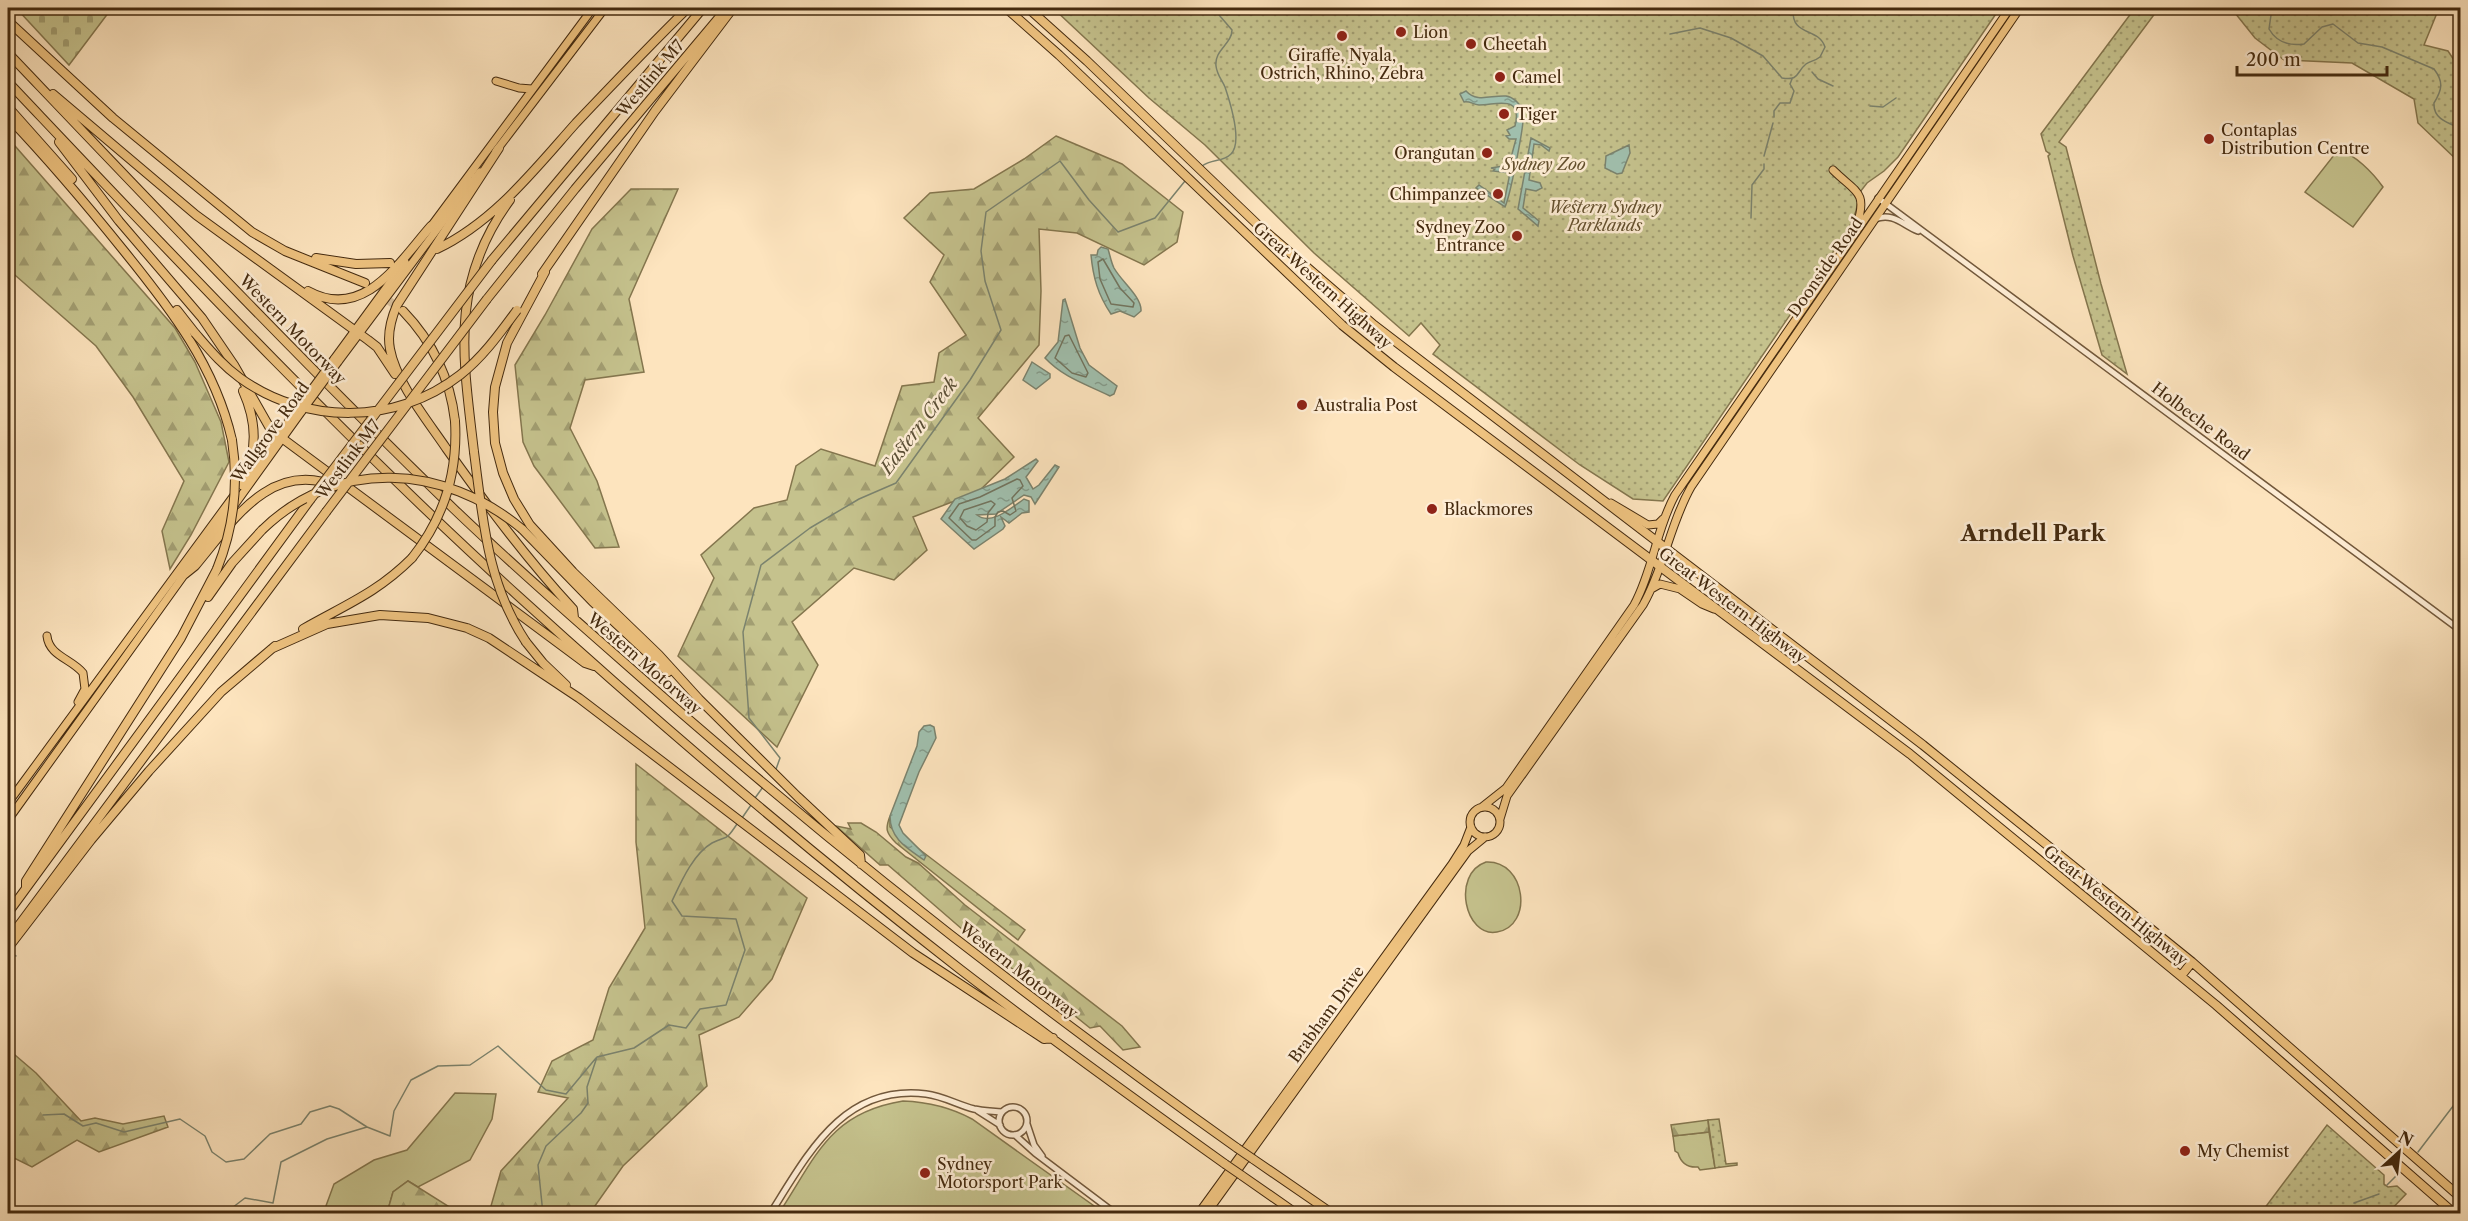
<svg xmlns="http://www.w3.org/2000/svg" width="2468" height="1221" font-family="'Libre Caslon Text',serif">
<defs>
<pattern id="forest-firs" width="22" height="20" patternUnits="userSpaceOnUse" patternTransform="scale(1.5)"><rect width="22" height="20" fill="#c5c28d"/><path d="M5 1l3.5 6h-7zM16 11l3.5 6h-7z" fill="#a29e72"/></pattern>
<pattern id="cemetery-stones" width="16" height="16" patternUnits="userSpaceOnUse" patternTransform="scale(1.5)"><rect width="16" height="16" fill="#c5c28d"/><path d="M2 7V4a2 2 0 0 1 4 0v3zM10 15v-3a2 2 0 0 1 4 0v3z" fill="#a29e72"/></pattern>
<pattern id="park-dots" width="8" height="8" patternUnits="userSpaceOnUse" patternTransform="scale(1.5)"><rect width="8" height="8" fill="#c5c28d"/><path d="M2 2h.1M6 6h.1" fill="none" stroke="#a29e72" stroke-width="1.8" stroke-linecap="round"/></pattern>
<pattern id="water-ripples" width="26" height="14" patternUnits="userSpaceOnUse" patternTransform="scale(1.5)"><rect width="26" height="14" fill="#a0bfad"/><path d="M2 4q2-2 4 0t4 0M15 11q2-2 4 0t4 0" fill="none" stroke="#849b8b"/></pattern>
</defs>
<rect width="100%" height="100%" fill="#fde4be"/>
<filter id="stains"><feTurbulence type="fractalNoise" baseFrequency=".00333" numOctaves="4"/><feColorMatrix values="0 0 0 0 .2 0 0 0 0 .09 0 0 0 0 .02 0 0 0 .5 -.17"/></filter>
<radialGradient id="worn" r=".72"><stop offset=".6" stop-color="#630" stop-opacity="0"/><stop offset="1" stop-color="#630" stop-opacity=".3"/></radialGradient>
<path fill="#c5c28d" stroke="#84764e" stroke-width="1.5" d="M2338,150C2355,154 2373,173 2383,187L2353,227L2305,192Z
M1486,862C1526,860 1534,926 1497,932C1465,938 1451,874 1486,862Z
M455,1093L496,1094L492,1119L470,1160L418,1187L408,1181L393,1192L387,1213L323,1214L334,1184L374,1160L407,1150Z
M903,1101C929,1102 950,1107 972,1119L1104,1213H779C816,1157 829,1113 903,1101Z
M1709,1132L1715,1168L1700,1170L1698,1167C1687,1168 1681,1163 1678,1153L1675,1151L1673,1136Z"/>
<path fill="url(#forest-firs)" stroke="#84764e" stroke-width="1.5" d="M1056,136L1122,164L1183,212L1177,242L1144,265L1077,233L1039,229L1041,291L1039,345L978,418L1014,457L978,492L913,517L927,550L894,580L854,568L792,622L818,665L777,747L678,656L714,578L701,555L754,508L787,500L796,466L821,449L875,466L902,386L934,382L939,353L966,335L930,282L944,255L904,218L930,193L974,189L1024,159Z
M8,138L175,328L195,362L221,422L229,462L191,535L170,569L162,531L184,481L133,397L96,346L8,269Z
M631,189H678L629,299L644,372L585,380L570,428L597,481L619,547L595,548L534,466L523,442L515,365L545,315L592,229Z
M636,764L807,898L772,979L739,1017L699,1035L707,1086L623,1166L590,1213H489L501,1171L568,1098L538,1092L552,1061L593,1040L609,988L645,928L636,842Z
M890,816V827L1025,930L1018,940L896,843C886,833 885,829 890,816Z
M848,823H861L876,832L906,857L918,863L965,905L1122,1026L1140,1047L1123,1050L1100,1026L1090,1028L1024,975L1000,962L888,865H880L836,826L851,829Z
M8,1049L36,1073L81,1121L95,1118L123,1124L164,1116L168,1127L99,1152L77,1140L32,1167L8,1155Z
M1708,1120L1709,1132L1673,1136L1671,1125Z
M408,1181L448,1206L446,1213H387L393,1192Z"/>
<path fill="url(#cemetery-stones)" stroke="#84764e" stroke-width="1.5" d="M16,8H112L69,65Z"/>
<path fill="url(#park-dots)" stroke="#84764e" stroke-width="1.5" d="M1053,8H2000L1898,157L1884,171L1867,183L1860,192L1856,211L1848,230L1663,501L1633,499L1580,465L1433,354L1440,345L1421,323L1409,336L1314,253L1205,145L1149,98Z
M2135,8H2159L2059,142L2066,147L2101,284L2127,374L2102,355L2073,256L2048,156L2050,154L2046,151L2041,134Z
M2231,8H2439L2424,45L2448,51L2460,69V163L2418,123L2414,99L2352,63L2284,60L2255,38Z
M1719,1119L1726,1164L1737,1163V1165L1715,1168L1708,1120Z
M2327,1125L2384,1175V1184L2388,1187L2397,1186L2406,1194L2388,1213H2261Z"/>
<path fill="url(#water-ripples)" stroke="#7b836e" stroke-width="1.5" d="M1466,91C1477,103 1491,95 1506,96C1513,97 1520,103 1523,111C1526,119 1510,196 1505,207L1476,188L1479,185L1504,203L1510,173L1493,171L1495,169L1491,168L1509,165L1516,139H1509L1506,136L1510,135L1507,130L1515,126C1523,94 1497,105 1479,105C1472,104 1470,101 1464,102L1460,94Z
M1531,138L1550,148L1549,151L1541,145L1534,144L1529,180L1540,183L1542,188L1536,191L1526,189L1523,208L1539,221L1538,226L1518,209Z
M1629,145L1630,153L1622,173L1617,174L1605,168L1606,156Z
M1101,247L1108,249C1110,255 1111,262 1114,268C1121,281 1142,297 1141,311L1134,317L1120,311L1111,314C1098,295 1093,277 1091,255H1097L1098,250Z
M1065,299L1080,348L1089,365L1117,386L1114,394L1110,396C1086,384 1064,378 1045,358L1058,342L1063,300Z
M1032,362L1050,374V378L1036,389L1023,380Z
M1036,459L1038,461L1026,477L1033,489L1039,485L1055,465L1059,467L1035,504L1031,497L1024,495L996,514L977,515C991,526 1011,508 1024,499L1029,501V512L1022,513L1009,523L1001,517L1005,526L1003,529L974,549L941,519L955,499L1005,479Z
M930,725L934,727L936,738L919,772L899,825L903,833L926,856L924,860C907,848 890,839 890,816L917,746L919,732L924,726Z"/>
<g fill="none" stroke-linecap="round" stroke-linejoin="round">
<path stroke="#72745e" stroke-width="1.5" d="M1103,259L1120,288L1134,303L1133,307L1111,304L1100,279L1098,262Z
M1069,335L1088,373L1086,377L1072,373L1055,358L1065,336Z
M1017,479L1020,480L1023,486L1012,498L1016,511L1010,515L1003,511L998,512L995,517V526L976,540H972L949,518L959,504L980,497Z
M991,501L995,504L988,513L987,522L976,530L967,526L960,518L964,510Z"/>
<path stroke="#7b836e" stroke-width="1.5" d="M2272,8L2269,29C2277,43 2290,46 2304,44L2322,27L2333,24L2358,43L2382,47L2434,69C2444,82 2442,90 2434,103C2433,119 2448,123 2460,128
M1670,34L1700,28L1731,38L1763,56L1782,78C1800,81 1796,72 1806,64C1810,61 1815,61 1820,57L1825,47C1818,26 1791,38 1793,8
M1812,72L1818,79L1833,86
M1870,106L1883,107L1896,98
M1774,117V111L1780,103H1790L1794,91L1790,84L1792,79
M1764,156L1773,123
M1202,166C1212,159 1223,162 1231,154C1243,142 1230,102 1225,87C1222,80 1217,75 1216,66C1214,50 1232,44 1232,30L1213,8
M1751,218L1752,185L1764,169V164
M775,772L780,758L749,718L743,632L761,565L810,528L859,499L896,483L970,380L1001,330L985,281L981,251L986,212L1060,161L1089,200L1118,232L1155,218L1185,181
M755,798L763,787
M742,818L751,805
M10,953L16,956
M43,1115L64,1114L83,1126L96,1123L124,1132L180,1119L205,1136L212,1152L226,1162L244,1159L270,1134L301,1124L310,1112L330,1106L339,1109L367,1127
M2418,1152L2460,1097
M2387,1185L2400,1172
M2354,1203L2379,1194
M224,1214L245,1198L273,1203L281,1162L327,1139L367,1127L390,1136L394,1111L411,1080L438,1066L470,1065L498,1046L546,1090L566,1094L596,1058
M543,1214L538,1165L546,1146L581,1113L588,1103L587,1087L597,1057L634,1048L669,1025L686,1028L700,1009L726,1005L745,950L736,919L682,916L672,901C681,882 693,854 712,843C728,835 725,842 737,824"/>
<path stroke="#d8bf9b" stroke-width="8" stroke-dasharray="8 4" stroke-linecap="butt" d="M401,261L435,250
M369,286L400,309"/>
<defs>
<path id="minor" d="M1878,198L2460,630
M1875,219C1893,212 1903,225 1918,231
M999 1121a14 14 0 1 1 28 0a14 14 0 1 1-28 0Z
M978,1111L1000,1125
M1027,1124L1034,1145L1042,1156
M1015,1135L1035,1153L1116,1214
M770,1214C808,1154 843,1084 926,1094C943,1096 958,1105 974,1109C983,1111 993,1111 1002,1112"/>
<path id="major" d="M496,81L519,88L532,89
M496,151L605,8
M1833,170C1855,192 1868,191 1857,224
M429,229L593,8
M334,359L405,262
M338,362L480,172
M242,485L298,408
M1611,503L1648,525L1658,524L1663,519
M1653,588L1660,584L1680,589L1702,604L1714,609
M47,636C49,656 72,659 83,673L85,689L78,702
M8,803L235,494
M1482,807L1506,788L1634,605C1653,570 1656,530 1675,495L2010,8
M1470 822a15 15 0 1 1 30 0a15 15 0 1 1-30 0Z
M1500,819L1507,796L1643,605C1664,568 1670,524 1691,487L2020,8
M8,820L302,411
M1198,1214L1452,864L1464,845L1471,827
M1206,1214L1468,851L1485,837"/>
<path id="highway" d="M1006,8L1059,55L1342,325L1394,367L1910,754L2216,1005L2455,1214
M1028,8L1087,61L1258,225L1374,325L1923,745L2192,962L2460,1197
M8,21L113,118L252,232L285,251L365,283
M8,53C155,207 301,361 454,509C508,561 564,610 620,659C816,834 1023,996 1237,1148
M8,82C173,256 338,432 516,594C660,725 808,851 961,970C1048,1037 1137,1101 1225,1164
M53,94L196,215L368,340L377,347L395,374
M8,107L72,179
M8,117C49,160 87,205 124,251C171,309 215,366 232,440
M59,142L119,221L202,318L234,365L271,430L585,663L594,666
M499,148L397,305C391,319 387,334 390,349C396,382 427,420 446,448C486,504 526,558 573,609L574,618
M437,249C494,222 535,169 576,123C613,84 650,45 688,8
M316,258L356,264L390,263
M492,260L703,8
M545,272L507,343L495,387L493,412L495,443L503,473L514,499L530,525L573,572L659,655L699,699L798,797L860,855L861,864
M542,274L655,111L733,8
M308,291C364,322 400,261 431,226
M487,299L575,189L727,8
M177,310L195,333
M403,311C433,342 450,378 455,421
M474,452C463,357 449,283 510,200
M242,485C241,475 248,467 251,458C257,435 252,411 243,391
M522,529L592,601L668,672
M185,574L195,566C232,522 271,458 338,487
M208,597L232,563L262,530
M303,629C345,605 377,593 412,558
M526,642L543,663L566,685
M273,648L327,624L380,615L428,618L467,628L489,638L579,698L913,953L1044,1039L1053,1038
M26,887V881L181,638L217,569
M8,913L310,500
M8,940L326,512
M8,948L91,840L149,771L221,692L275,646
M2181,976L2192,962
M1253,1159L1333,1214
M1241,1175L1297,1214"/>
</defs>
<use href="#minor" stroke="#72583b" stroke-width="8"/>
<use href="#major" stroke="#442a0f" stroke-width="9"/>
<use href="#highway" stroke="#442a0f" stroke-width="10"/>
<use href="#minor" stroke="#feedd5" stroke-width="5"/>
<use href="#major" stroke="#eec27f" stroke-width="7"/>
<use href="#highway" stroke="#eec27f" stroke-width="8"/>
<defs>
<path id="major-bridge" d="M298,408L334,359
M302,411L338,362"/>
<path id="highway-bridge" d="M195,333C209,349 222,365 240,378C305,425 396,425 460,375C483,357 500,333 517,310
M474,452C483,520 487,583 526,642
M310,500L492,260
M326,512L487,299
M262,530C337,457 444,464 522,529
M412,558C444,518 458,472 455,421
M217,569C234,527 239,485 232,440
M1237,1148L1253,1159
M1225,1164L1241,1175"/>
</defs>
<use href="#major-bridge" stroke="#442a0f" stroke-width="9" stroke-linecap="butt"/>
<use href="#highway-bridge" stroke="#442a0f" stroke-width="10" stroke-linecap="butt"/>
<use href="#major-bridge" stroke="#eec27f" stroke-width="7"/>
<use href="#highway-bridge" stroke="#eec27f" stroke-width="8"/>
</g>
<g fill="#8f2418" stroke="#feedd5" stroke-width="2">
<circle cx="1401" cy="32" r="6"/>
<circle cx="1342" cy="36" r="6"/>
<circle cx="1471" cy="44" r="6"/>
<circle cx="1500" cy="77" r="6"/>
<circle cx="1504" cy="114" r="6"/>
<circle cx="2209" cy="139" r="6"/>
<circle cx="1487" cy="153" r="6"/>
<circle cx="1498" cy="194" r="6"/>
<circle cx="1517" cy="236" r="6"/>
<circle cx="1302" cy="405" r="6"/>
<circle cx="1432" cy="509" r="6"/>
<circle cx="2185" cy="1151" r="6"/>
<circle cx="925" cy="1173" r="6"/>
</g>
<g text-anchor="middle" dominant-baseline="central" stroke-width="5" stroke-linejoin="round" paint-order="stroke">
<g font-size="16" fill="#442a0f" stroke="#feedd5" text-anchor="start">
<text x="1413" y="32">Lion</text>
<text x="1483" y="44">Cheetah</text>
<text x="1342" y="55" text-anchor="middle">Giraffe, Nyala,<tspan x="1342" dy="18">Ostrich, Rhino, Zebra</tspan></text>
<text x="1512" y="77">Camel</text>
<text x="1516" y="114">Tiger</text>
<text x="2221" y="130">Contaplas<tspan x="2221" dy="18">Distribution Centre</tspan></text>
<text x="1475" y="153" text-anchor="end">Orangutan</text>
<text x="1486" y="194" text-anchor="end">Chimpanzee</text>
<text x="1505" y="227" text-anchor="end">Sydney Zoo<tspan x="1505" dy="18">Entrance</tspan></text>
<text x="1314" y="405">Australia Post</text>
<text x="1444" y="509">Blackmores</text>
<text x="2197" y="1151">My Chemist</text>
<text x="937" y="1164">Sydney<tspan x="937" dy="18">Motorsport Park</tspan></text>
</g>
<g font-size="16" fill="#442a0f" stroke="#feedd5">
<text transform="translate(650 78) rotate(-50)">Westlink M7</text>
<text transform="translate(1825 267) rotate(-55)">Doonside Road</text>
<text transform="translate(1323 285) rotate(42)">Great Western Highway</text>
<text transform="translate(293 329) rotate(46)">Western Motorway</text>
<text transform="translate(2201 421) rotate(37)">Holbeche Road</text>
<text transform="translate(270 432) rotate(-54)">Wallgrove Road</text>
<text transform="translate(348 459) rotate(-53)">Westlink M7</text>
<text transform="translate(1733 605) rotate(37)">Great Western Highway</text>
<text transform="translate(645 663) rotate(41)">Western Motorway</text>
<text transform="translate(2116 905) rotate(39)">Great Western Highway</text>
<text transform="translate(1019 970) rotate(38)">Western Motorway</text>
<text transform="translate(1326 1014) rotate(-54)">Brabham Drive</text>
</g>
<g font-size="16" font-style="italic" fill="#64502e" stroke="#feedd5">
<text x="1544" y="164">Sydney Zoo</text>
<text x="1605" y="207">Western Sydney<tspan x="1605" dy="18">Parklands</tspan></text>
</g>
<g font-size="18" font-style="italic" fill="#5b4f36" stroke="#feedd5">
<text transform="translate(919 426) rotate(-53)">Eastern Creek</text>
</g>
<g font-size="22" font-weight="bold" fill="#442a0f" stroke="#feedd5">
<text x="2033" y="533">Arndell Park</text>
</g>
</g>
<rect width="2468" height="1221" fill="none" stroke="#fde4be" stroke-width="30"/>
<rect x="9" y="9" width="2450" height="1203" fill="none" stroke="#442a0f" stroke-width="3"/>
<rect x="15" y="15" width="2438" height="1191" fill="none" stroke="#442a0f" stroke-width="1.5"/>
<g transform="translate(2399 1152) rotate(27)" stroke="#feedd5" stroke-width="4.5" paint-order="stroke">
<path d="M0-4.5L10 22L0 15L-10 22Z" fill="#442a0f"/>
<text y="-9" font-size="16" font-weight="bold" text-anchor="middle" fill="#442a0f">N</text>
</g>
<path d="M2237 66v9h150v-9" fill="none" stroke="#442a0f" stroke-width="3"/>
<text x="2246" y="66" font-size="18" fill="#442a0f" stroke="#feedd5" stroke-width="4.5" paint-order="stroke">200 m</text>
<rect width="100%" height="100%" filter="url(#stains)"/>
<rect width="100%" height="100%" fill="url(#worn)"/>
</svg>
